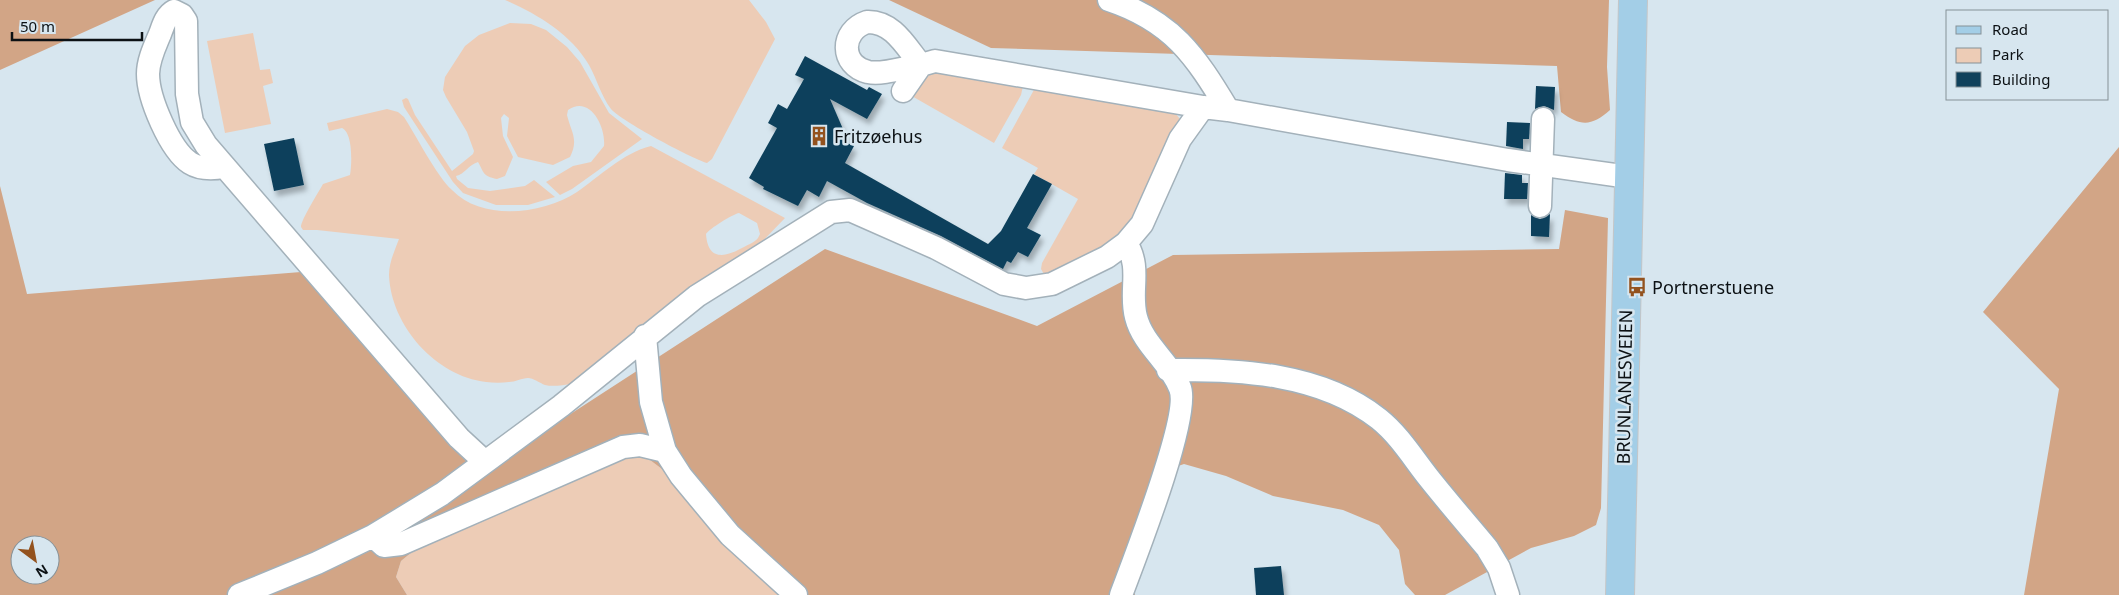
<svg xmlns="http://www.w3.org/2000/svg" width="2119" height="595" font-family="'Noto Sans',sans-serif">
<defs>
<filter id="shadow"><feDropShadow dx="3" dy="5.5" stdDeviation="2.5" flood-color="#0004"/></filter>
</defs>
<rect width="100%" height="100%" fill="#d7e6ef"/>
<path fill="#edccb6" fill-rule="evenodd" d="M505,0H749L766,22L775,39L712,159L707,163C691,158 621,121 611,109C601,96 597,79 589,65C571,34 537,14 505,0Z
M510,23L531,24L546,30L567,47L580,62L609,113L642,139L572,189L560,195L546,182L573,166L591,162L604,146C606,127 590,95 568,110L567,115C571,132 579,139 570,157L553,165L518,157L507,136L509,118L504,114L501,118L503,136L513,157L505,176L497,179C482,176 484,172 478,162C468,165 465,174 456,176L457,179L468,188L490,191L525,186L534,180L555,197L528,205H496L463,193L453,182L404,107L402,100L406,98L408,99L415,115L452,171L473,154L474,151L467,132L446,97L443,90L445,77L465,46L479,35Z
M253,33L260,70L270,69L273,83L263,86L271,124L225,133L207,41Z
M932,71L1023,86L1021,95L994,143L910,95L917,81Z
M1035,88L1175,113L1180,119V124L1122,241L1045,276L1041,269L1042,263L1078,199L1034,174L1038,168L1002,148Z
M387,109L398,112L404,117C417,137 436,175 452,190C483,222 543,214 577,192C600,176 623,153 651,146L785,218L751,253L688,290L572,384C563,385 553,387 545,385C540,383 533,378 528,378C522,378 515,382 509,382C502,383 494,383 486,382C436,376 391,326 389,275C389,262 395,250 399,239L317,230H303L301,227C301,220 318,193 323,184L350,175C352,164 353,133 342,128L329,131L327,123ZM739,213L757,223L760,234L758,238C754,243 749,244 744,247C726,257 708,262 706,234C709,229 733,214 739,213Z
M629,455L646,457L662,469L695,507L786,595H407L396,577L401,561L418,547Z"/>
<path fill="#d2a586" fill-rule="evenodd" d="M0,0H155L0,70Z
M889,0H1609L1607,67L1610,110C1592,126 1581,127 1561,112L1557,66L991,48Z
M2119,147V595H2024L2059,389L1983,312Z
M0,186L27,294L301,272L487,468L825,249L1037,326L1173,255L1559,249L1565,210L1608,218L1601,508L1596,525L1574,536L1531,548L1445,595H1415L1405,584L1399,550L1379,525L1343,510L1273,496L1226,476L1184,464L1155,474L1137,518L1127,550L1135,595H786L695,507L662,469L646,457L629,455L418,547L401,561L396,577L407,595H0ZM20,545H50V575H20Z"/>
<path fill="#10415b" filter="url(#shadow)" d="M805,56L867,90L869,87L882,94L867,119L830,99L846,136L845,142L854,146L845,163L988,244L1001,231L1033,174L1052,184L1027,228L1041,235L1028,257L1018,252L1011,263L1007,261L1003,269L941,236L867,203L827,181L819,197L807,190L798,206L763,189L764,187L749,178L777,128L768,123L778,104L787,109L804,79L795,75Z
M1536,86L1555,87L1554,110L1544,106L1535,109Z
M1507,122L1530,123L1529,139H1523V149L1506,146Z
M294,138L304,185L274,191L264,144Z
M1505,173L1522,175V183H1528L1527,199H1504Z
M1550,214L1549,237L1531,236V215L1540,219Z
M1281,566L1284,595H1256L1254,568Z"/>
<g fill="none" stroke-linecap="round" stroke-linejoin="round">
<defs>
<path id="minor" d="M1109,0C1172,21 1195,55 1228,110
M867,22C893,21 906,47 921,65C906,67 883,75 868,72C840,65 840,31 867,22Z
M903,91L921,65L935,61L1203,107
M224,167C213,169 201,170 190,163C170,150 148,98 148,74C148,60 155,46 160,34C163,26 166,15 174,11L182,15L186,21L187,94L192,122L206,145L459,438L485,462
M1540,206L1543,119
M645,336L651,402L665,451L681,476L730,535L796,595
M1168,370C1239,369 1321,373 1379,419C1399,435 1413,458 1428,477C1447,501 1467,524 1487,548L1499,568L1508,595
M373,536L384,546L401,544L623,447L640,445L665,451
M239,595L317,563L373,536L442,494L561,406L697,296L831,212L850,210L936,248L1004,284L1026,288L1052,284L1107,257L1126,243L1142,224L1180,139L1203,107L1228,110L1508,160L1629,177
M1121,595C1134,560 1191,415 1180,388C1170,362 1143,345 1136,317C1129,291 1142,268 1126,243"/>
<path id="major" d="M1620,595L1633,0"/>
</defs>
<use href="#minor" stroke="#a3b1ba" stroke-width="25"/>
<use href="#major" stroke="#c5c6c7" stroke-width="30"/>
<use href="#minor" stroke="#fff" stroke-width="22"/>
<use href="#major" stroke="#a3cee7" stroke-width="28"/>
</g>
<defs>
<symbol id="building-bare" viewBox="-9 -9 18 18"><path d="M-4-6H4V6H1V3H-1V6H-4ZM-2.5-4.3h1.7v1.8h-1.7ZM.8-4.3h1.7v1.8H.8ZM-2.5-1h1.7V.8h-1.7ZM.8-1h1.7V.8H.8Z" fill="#93521e" stroke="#d7e6ef" stroke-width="2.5" paint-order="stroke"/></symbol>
<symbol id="bus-bare" viewBox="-9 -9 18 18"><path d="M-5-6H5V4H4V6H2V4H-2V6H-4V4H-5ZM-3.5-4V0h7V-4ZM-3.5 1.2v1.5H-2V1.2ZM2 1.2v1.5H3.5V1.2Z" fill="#93521e" stroke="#d7e6ef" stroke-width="2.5" paint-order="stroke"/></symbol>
</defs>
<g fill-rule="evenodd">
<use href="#building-bare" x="805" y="122" width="28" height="28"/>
<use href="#bus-bare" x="1623" y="273" width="28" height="28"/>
</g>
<g text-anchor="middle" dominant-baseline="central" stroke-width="5" stroke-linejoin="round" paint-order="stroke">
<g font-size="18" fill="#0c1114" stroke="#d7e6ef" text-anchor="start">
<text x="834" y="136">Fritzøehus</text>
<text x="1652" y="287">Portnerstuene</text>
</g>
<g font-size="18" fill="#0c1114" stroke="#d7e6ef">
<text transform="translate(1624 387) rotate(-89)">BRUNLANESVEIEN</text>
</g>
</g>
<rect x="1946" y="10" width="162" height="90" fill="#d7e6ef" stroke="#869197"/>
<rect x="1956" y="26" width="25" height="8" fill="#a3cee7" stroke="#869197"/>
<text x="1992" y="35" font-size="15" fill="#0c1114">Road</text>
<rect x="1956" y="48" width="25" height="15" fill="#edccb6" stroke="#869197"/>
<text x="1992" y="60" font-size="15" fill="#0c1114">Park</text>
<rect x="1956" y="72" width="25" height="15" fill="#10415b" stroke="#869197"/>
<text x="1992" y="85" font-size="15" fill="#0c1114">Building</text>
<g transform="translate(35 560) rotate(148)"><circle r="24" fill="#d7e6ef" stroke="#869197"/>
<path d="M0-4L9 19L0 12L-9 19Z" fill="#93521e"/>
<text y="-8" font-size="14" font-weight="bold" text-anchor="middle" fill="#0c1114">N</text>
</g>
<path d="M12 32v8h130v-8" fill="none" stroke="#0c1114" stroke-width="2.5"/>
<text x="20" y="32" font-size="15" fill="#0c1114" stroke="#d7e6ef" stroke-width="4" paint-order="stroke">50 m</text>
</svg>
